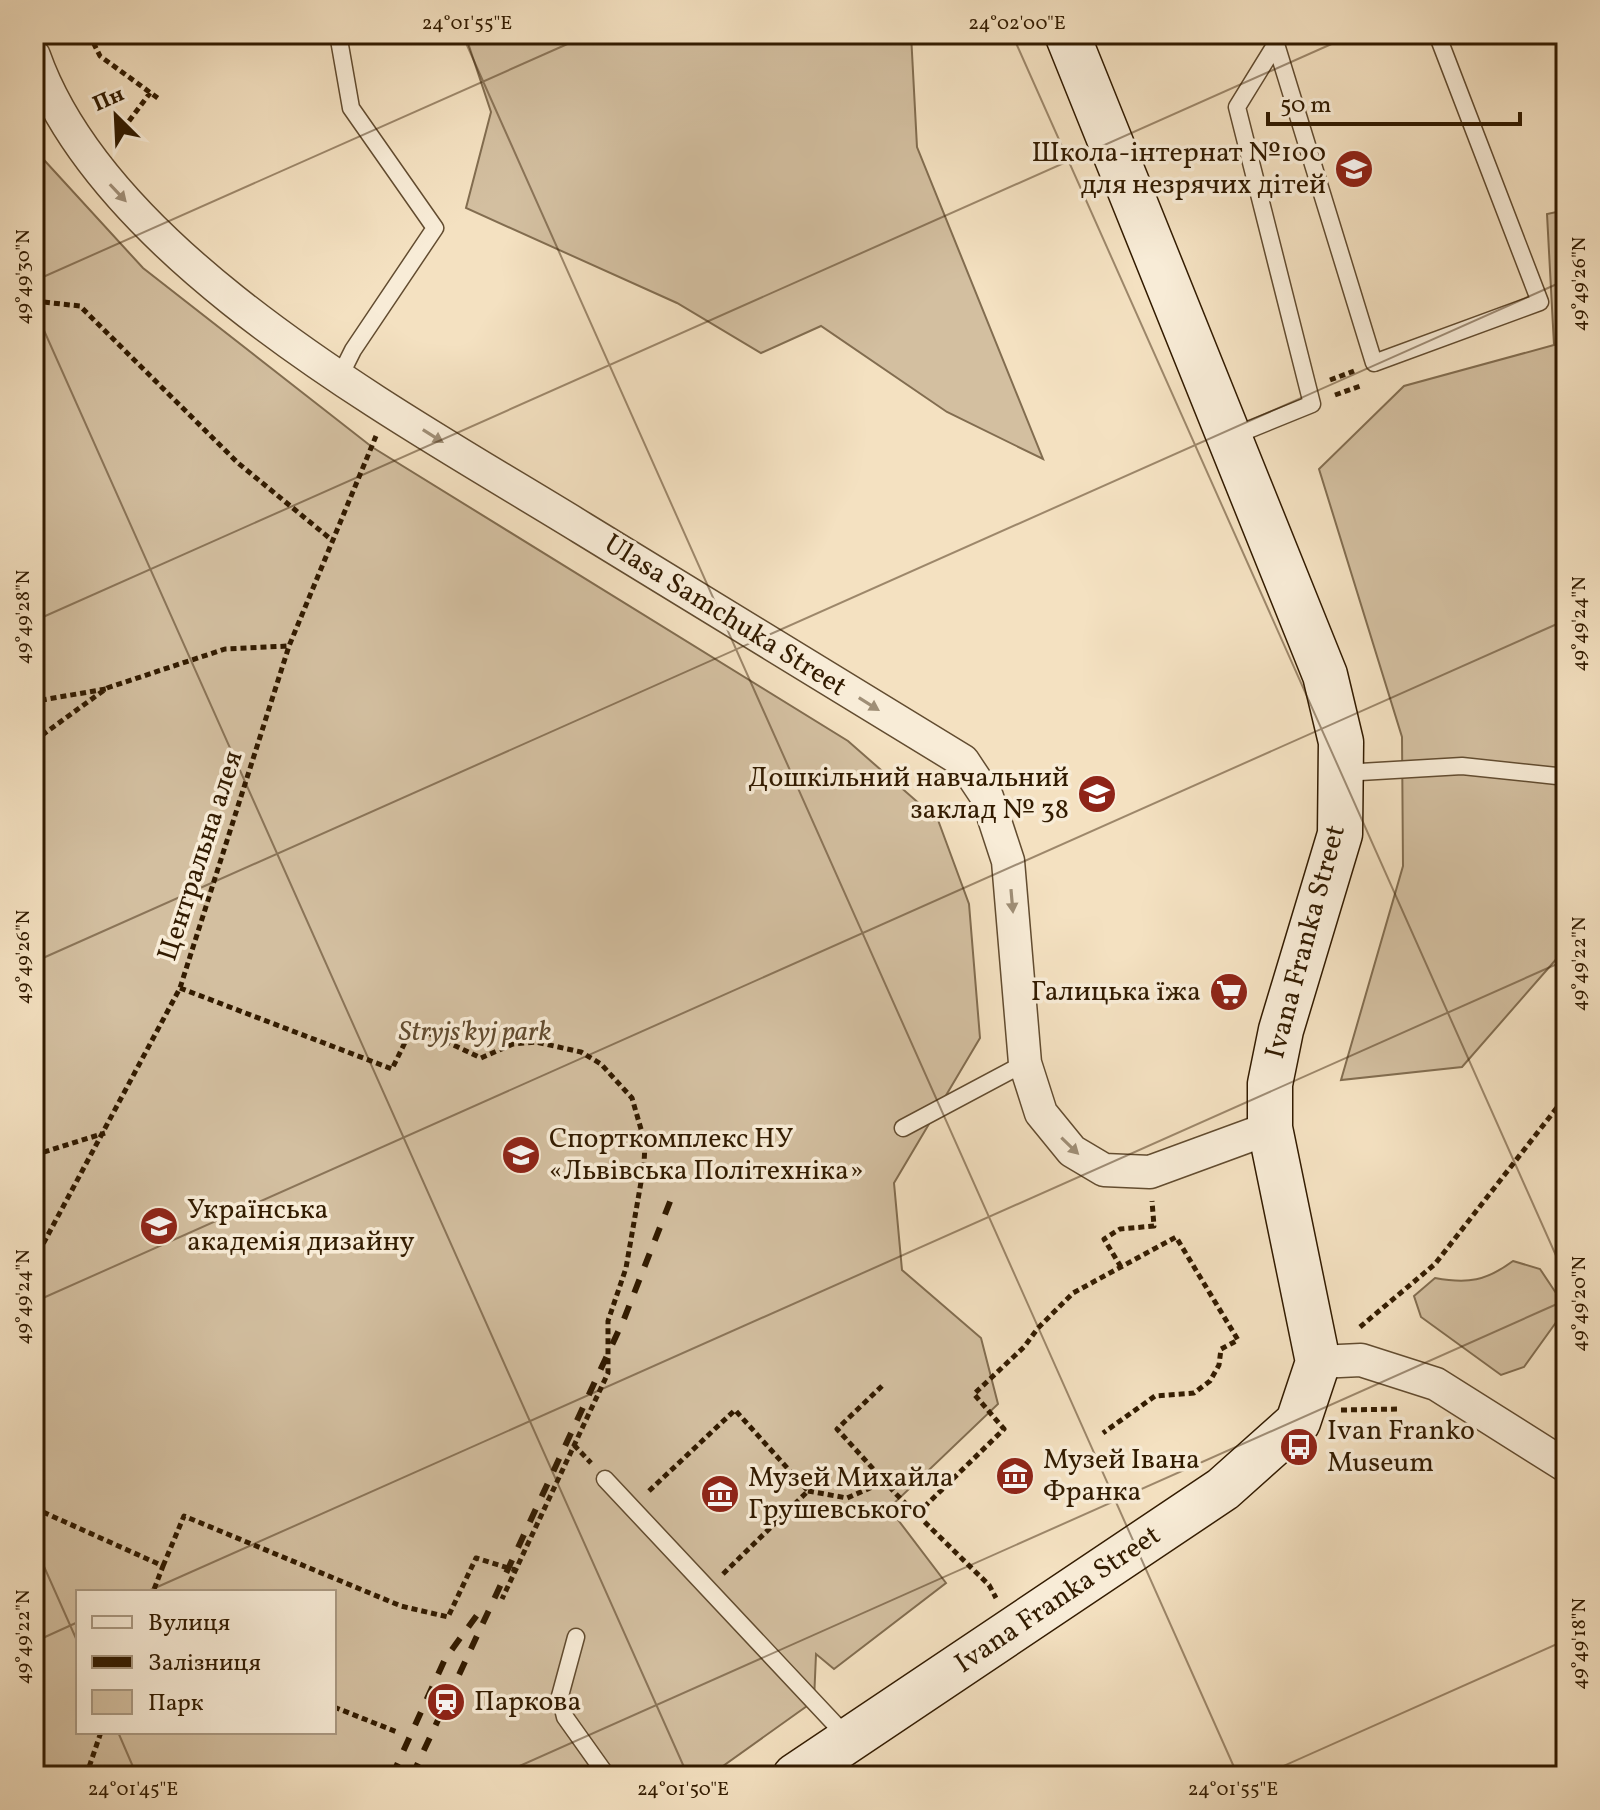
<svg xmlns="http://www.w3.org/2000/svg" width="1600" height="1810" font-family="Vollkorn,serif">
<rect width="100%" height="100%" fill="#f4e1c1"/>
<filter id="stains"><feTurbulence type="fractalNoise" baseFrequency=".0025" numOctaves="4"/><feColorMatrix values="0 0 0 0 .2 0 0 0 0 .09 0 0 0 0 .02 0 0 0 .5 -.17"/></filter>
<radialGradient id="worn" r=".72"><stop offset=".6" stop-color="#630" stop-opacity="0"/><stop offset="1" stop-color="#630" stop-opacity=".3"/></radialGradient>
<path fill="#d3bfa0" stroke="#826d50" stroke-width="2" fill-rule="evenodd" d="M465,34H793L796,41L835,34H911L917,147L1043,459L947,412L821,326L761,353L677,303L466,208L491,112Z
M34,149L143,268L372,447L848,741L938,820L969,904L980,1038L894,1183L902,1270L981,1338L998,1404L889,1508L946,1583L834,1669L816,1654L814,1701L709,1776H34ZM78,1592H334V1732H78Z
M1566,210V948L1462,1067L1341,1080L1403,866L1402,737L1319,469L1404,386L1554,345L1547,214Z
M1513,1261L1540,1269L1556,1293L1557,1321L1524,1367L1501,1375L1421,1317L1414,1296L1435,1278C1468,1284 1486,1281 1513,1261Z"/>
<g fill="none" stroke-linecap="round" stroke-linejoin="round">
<defs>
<path id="service" d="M338,34L351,108L435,228L353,350L339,378
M1276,44L1374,363L1540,302L1437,34
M1231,437L1312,404L1237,107L1282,34
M1343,773L1462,766L1566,777
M903,1128L1025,1063
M605,1479L849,1739
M576,1637L560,1696L565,1717L607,1776"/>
<path id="minor" d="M34,56C106,260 405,419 582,528C709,606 836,683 963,761L987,797L1008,861L1025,1063L1041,1113L1072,1151L1104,1170L1150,1172L1270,1128
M1318,1362L1361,1360L1436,1384L1566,1466"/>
<path id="secondary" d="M795,1776L1223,1489L1298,1422L1318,1362L1270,1128V1084L1281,1030L1340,834L1341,742L1325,675L1067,34"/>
</defs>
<use href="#service" stroke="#624c30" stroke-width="19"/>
<use href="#minor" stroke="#624c30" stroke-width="35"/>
<use href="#secondary" stroke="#321b00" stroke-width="47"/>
<path stroke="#321b00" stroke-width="5" stroke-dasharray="6 4" stroke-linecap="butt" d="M89,34L100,56L159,99
M117,137L150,93
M34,301L80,306L238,463L333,541
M1330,380L1354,371
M1335,395L1363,385
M34,692L42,700L106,689
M34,741L107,688L225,649L289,646
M180,988L392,1069L413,1026L481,1058L513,1044L536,1042L581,1052L601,1064L632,1098L645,1143L644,1165L626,1268L608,1321V1373L502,1599
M34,1155L105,1133
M34,1261L180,988L289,646L376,436
M1121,1267L1104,1239L1120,1229L1154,1226L1152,1201
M1360,1327L1435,1264L1566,1096
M882,1386L837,1429L896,1494L989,1585L996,1598
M1341,1410L1399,1409
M574,1445L591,1463
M649,1491L735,1410L808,1491L723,1574
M808,1491L847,1498L884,1482
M34,1508L163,1566L153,1592
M917,1514L1004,1429L974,1394L1024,1347L1038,1328L1073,1293L1176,1237L1238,1340L1221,1349L1219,1365L1210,1381L1194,1393L1155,1396L1103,1433
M163,1566L184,1516L401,1606L448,1617L476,1558L515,1570
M334,1707L397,1732
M86,1776L101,1732"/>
<use href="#service" stroke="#f8ecd7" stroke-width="16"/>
<use href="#minor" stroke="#f8ecd7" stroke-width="32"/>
<use href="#secondary" stroke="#f8ecd7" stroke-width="44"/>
<path stroke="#321b00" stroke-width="6" stroke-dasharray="14 14" stroke-linecap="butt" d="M392,1776L445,1659L480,1611
M412,1776L624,1319L673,1194"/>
</g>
<defs><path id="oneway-solid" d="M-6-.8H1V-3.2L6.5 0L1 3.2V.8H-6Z" transform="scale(2)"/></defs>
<g fill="#9f8e76">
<use href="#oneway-solid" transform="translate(118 193) rotate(47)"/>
<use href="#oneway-solid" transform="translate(433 436) rotate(32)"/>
<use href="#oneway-solid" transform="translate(869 704) rotate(32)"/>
<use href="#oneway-solid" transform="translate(1012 901) rotate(85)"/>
<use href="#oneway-solid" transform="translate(1070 1146) rotate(44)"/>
</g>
<path fill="none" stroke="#321b00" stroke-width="2" stroke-opacity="0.45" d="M462,34L1238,1776M1012,34L1566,1278M1562,34L1566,42M34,281L590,34M34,308L688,1776M34,621L1354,34M34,962L1566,280M34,1302L1566,620M34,1544L78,1643M146,1592L1566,960M34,1642L78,1622M118,1732L137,1776M497,1776L1566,1300M1261,1776L1566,1640"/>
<defs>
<symbol id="school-disc" viewBox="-11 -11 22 22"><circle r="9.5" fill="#8f2418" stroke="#f8ecd7"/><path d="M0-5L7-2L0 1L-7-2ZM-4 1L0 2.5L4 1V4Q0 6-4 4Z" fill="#fff"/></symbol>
<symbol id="supermarket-disc" viewBox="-11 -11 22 22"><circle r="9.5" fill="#8f2418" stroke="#f8ecd7"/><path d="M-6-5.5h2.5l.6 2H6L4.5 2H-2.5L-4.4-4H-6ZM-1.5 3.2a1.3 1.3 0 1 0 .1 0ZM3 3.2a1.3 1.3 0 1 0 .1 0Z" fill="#fff"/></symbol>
<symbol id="university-disc" viewBox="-11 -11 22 22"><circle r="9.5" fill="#8f2418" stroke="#f8ecd7"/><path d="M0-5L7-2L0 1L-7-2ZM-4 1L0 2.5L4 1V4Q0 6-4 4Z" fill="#fff"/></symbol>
<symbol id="bus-disc" viewBox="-11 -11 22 22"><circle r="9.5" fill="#8f2418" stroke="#f8ecd7"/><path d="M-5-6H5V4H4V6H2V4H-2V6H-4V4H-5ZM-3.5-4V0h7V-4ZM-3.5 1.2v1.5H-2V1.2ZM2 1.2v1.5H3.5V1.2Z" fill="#fff"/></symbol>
<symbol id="museum-disc" viewBox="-11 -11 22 22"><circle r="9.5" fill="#8f2418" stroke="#f8ecd7"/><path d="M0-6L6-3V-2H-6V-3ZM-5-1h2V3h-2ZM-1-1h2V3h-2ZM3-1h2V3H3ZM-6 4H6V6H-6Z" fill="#fff"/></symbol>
<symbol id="station-disc" viewBox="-11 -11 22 22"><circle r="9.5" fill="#8f2418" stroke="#f8ecd7"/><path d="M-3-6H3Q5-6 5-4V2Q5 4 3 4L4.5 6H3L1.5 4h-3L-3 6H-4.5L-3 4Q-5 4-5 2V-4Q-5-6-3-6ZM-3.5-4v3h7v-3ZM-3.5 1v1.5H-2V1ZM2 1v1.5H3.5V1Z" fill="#fff"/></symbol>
</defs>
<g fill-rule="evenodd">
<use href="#school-disc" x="1332" y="147" width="44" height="44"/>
<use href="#school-disc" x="1075" y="772" width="44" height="44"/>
<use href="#supermarket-disc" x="1207" y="970" width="44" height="44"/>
<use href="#university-disc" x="499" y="1133" width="44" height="44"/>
<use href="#university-disc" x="137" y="1204" width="44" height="44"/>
<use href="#bus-disc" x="1277" y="1425" width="44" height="44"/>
<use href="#museum-disc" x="993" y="1454" width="44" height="44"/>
<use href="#museum-disc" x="698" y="1472" width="44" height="44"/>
<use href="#station-disc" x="424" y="1680" width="44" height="44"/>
</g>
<g text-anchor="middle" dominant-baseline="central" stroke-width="7" stroke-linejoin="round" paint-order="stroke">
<g font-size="28" fill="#321b00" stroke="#f8ecd7" text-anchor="start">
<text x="1326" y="153" text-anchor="end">Школа-інтернат №100<tspan x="1326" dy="32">для незрячих дітей</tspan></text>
<text x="1069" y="778" text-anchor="end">Дошкільний навчальний<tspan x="1069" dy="32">заклад № 38</tspan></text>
<text x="1201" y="992" text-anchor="end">Галицька їжа</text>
<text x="549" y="1139">Спорткомплекс НУ<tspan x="549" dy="32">«Львівська Політехніка»</tspan></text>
<text x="187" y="1210">Українська<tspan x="187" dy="32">академія дизайну</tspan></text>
<text x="1327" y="1431">Ivan Franko<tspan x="1327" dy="32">Museum</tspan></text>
<text x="1043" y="1460">Музей Івана<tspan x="1043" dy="32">Франка</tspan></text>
<text x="748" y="1478">Музей Михайла<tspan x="748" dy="32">Грушевського</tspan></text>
<text x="474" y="1702">Паркова</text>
</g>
<g font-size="28" fill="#321b00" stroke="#f8ecd7">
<text transform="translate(725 616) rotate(32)">Ulasa Samchuka Street</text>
<text transform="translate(201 856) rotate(-72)">Центральна алея</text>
<text transform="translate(1306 942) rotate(-75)">Ivana Franka Street</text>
<text transform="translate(1058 1600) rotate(-34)">Ivana Franka Street</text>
</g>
<g font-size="28" font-style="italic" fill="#624c30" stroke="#f8ecd7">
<text x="475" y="1032">Stryjs'kyj park</text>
</g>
</g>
<rect width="1600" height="1810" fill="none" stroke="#f4e1c1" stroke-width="88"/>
<rect x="76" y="1590" width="260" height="144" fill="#f8ecd7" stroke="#a99881" stroke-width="2"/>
<rect x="92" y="1616" width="40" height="12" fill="#f8ecd7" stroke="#a99881" stroke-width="2"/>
<text x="148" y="1630" font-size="24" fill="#321b00">Вулиця</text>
<rect x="92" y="1656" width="40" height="12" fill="#321b00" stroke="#a99881" stroke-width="2"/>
<text x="148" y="1670" font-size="24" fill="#321b00">Залізниця</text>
<rect x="92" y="1690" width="40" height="24" fill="#d3bfa0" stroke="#a99881" stroke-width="2"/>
<text x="148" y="1710" font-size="24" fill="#321b00">Парк</text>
<g transform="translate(116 116) rotate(336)" stroke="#f8ecd7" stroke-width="6" paint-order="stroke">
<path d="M0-6L14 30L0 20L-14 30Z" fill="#321b00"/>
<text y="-12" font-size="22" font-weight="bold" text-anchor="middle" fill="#321b00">Пн</text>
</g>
<path d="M1268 112v12h252v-12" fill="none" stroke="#321b00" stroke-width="4"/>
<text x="1280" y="112" font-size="24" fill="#321b00" stroke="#f8ecd7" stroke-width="6" paint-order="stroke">50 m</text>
<rect x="44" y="44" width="1512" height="1722" fill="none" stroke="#321b00" stroke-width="3"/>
<g font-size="20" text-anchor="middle" fill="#321b00">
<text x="467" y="29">24°01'55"E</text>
<text x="1017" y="29">24°02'00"E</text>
<text transform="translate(22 277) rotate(-90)" y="7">49°49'30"N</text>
<text transform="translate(1578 284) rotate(-90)" y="7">49°49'26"N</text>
<text transform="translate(22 617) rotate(-90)" y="7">49°49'28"N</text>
<text transform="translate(1578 624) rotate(-90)" y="7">49°49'24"N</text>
<text transform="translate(22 957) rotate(-90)" y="7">49°49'26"N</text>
<text transform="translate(1578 964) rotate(-90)" y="7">49°49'22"N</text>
<text transform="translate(22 1297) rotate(-90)" y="7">49°49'24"N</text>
<text transform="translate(1578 1304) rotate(-90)" y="7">49°49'20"N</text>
<text transform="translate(22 1637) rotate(-90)" y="7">49°49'22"N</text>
<text transform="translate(1578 1644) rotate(-90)" y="7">49°49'18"N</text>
<text x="133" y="1795">24°01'45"E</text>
<text x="683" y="1795">24°01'50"E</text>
<text x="1233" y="1795">24°01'55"E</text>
</g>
<rect width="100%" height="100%" filter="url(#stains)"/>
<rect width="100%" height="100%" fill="url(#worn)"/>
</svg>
